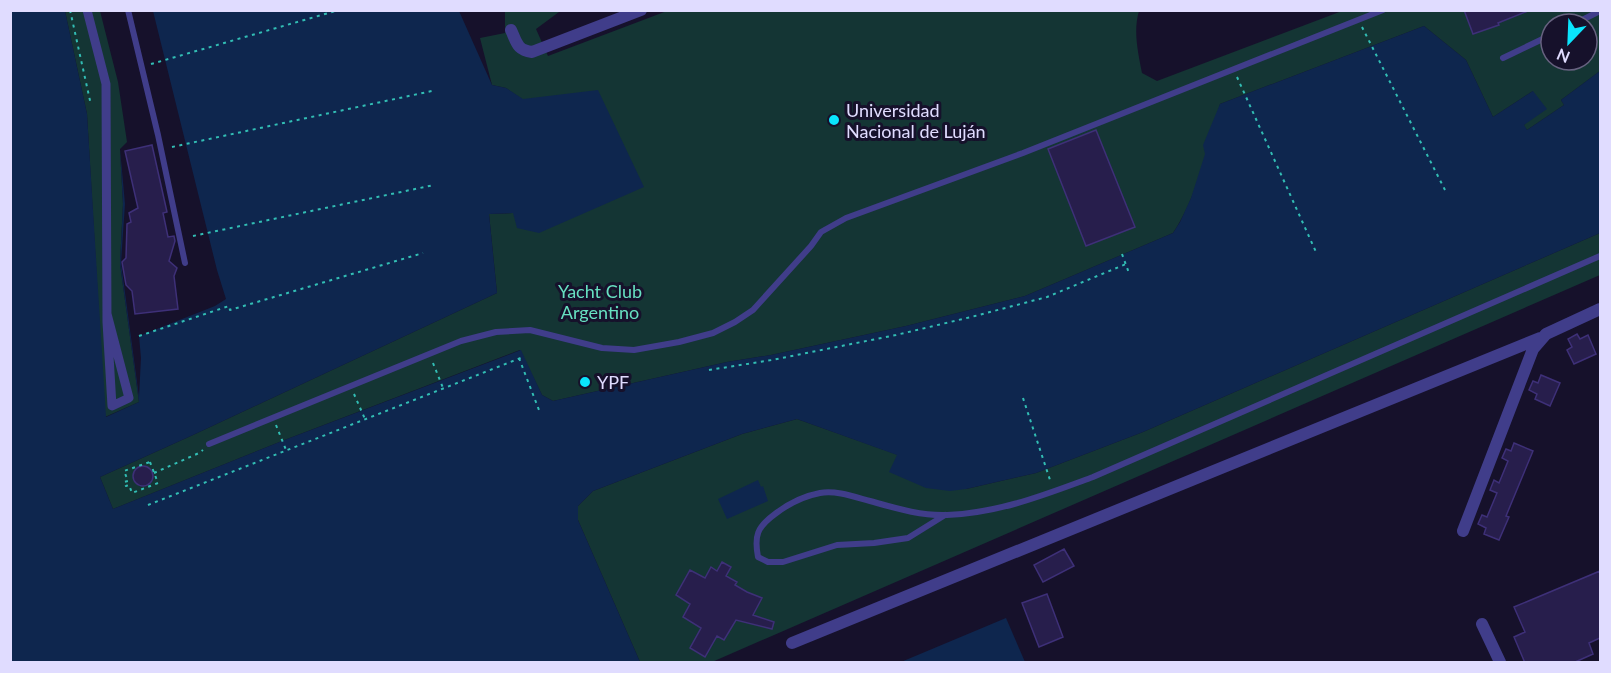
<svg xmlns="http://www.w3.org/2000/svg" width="1611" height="673" font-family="Lato,sans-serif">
<rect width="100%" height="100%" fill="#16112b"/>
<path fill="#143534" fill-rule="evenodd" d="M65,11H100L118,82L127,142L120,149L123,204L120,264L139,402L105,417L87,114Z
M505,11H559V12L536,29L548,56L667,11H1139C1133,31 1138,52 1142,73L1157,81L1342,11H1600V71L1561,100L1564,105L1527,130L1524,126L1533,91L1493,117L1466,60L1424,26L1220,104C1207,147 1198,196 1173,233L1025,296L906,326L771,355L727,362L553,401L542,395L520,350L282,441L113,509L100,477L193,435L497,293L489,214L513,213L530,99H522L506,88L492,85L480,38L505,33ZM1551,24H1587V60H1551Z
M1600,233V275L712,662H640L578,520V506L593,491L742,434L797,419L898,455L966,489L1036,473L1143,432Z"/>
<path fill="#0e264e" d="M10,11H65L87,114L106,417L139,402L120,264L123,204L120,149L125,204L121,263L139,397L141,358L139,336L215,306L226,299L217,270L153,11H459L492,85L506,88L523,99L598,90L644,187L539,233L517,228L513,213L489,214L497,293L193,435L100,477L113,509L282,441L521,350L542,395L553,401L727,362L771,355L906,326L1025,296L1173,233L1180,222L1191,198L1205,154L1203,145L1220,104L1424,26L1466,60L1493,117L1533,91L1547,109L1524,125L1527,130L1564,105L1561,100L1600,71V233L1143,432L1036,473L966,489L950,491L926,488L889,472L897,455L797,419L742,434L593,491L578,506V520L640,662H11Z
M758,480L761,487L763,486L768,501L727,519L718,499Z
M1006,618L1025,662H901Z"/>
<path fill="#271e4c" stroke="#3e3078" stroke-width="1.5" d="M1464,10H1528V11L1498,23L1499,25L1473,34Z
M1096,130L1135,227L1086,246L1048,149Z
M152,145L167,212L163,213L168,237L174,236L175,241L169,261L177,268L174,276L178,309L135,314L132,291L126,285L122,262L126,258L127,224L131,222L129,213L138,208L125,151Z
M1577,334L1580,339L1588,335L1596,354L1574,364L1567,350L1572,347L1568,339Z
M1541,375L1560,383L1550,406L1535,399L1537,394L1529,390L1533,381L1538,383Z
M1514,443L1533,451L1506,516L1509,517L1499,540L1484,534L1486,528L1478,524L1482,515L1487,517L1497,493L1490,490L1494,480L1499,483L1508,461L1502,458L1506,449L1511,451Z
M133 476a10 10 0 1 1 20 0a10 10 0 1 1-20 0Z
M1064,549L1074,566L1043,582L1034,565Z
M722,562L731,567L726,576L737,582L735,585L747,592L762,598L753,615L774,622L772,629L736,620L724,640L717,636L705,657L690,648L701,628L683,617L690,604L676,595L690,570L705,578L711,567L717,571Z
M1600,571V638L1589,643L1593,654L1573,663H1525L1514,637L1525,632L1514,607Z
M1047,594L1063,637L1039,647L1022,603Z"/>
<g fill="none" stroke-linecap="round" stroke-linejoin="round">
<path stroke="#32bdb4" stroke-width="2" stroke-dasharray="3 4.5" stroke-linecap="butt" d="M70,10L91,105
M1362,27L1445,190
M151,64L339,10
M1237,77L1316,252
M172,147L432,91
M193,236L434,185
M1122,254L1129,273
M139,336L229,306L230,310L423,253
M519,358L539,410
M433,363L443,388
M709,370L772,360L896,335L975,316L1047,297L1126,264
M354,394L365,419
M1023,398L1051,483
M276,425L286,450
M150,462L158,483L132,493L129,485L126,486L124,482L128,481L124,471Z
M154,473L199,453L203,450
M148,505L523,357"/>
<path stroke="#403d8a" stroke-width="6" d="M128,10L158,135L185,263
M1574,24L1600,11
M1503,58L1551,35
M209,444L461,341L496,332L530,330L602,348L634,350L679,342L713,333L735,322L753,310L811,246L821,232L846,218L1023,153L1383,10
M945,515L908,538L874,543L837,545L783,562H768L758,557C754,536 757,527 775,514C788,504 804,496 820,493C836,490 855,497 870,501C895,508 920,516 947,515C999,513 1044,495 1093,477L1600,256"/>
<path stroke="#403d8a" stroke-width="9" d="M87,10L106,84L107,322L112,406L129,398L107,314"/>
<path stroke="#403d8a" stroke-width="12" d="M511,30C517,43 517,50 532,52L641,10
M1463,531L1533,349L1546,334L1600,309
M1482,624L1500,662
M792,643L1540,338"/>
</g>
<g fill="#0ae5fd" stroke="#16112b" stroke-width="2">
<circle cx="834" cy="120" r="6"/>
<circle cx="585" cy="382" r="6"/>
</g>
<g text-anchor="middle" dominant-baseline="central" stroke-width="6" stroke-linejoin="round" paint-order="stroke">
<g font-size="18" fill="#e0dcff" stroke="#16112b" text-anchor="start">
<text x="846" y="110">Universidad<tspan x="846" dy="21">Nacional de Luján</tspan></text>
<text x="597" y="382">YPF</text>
</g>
<g font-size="18" fill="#67e0c1" stroke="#16112b">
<text x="600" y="291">Yacht Club<tspan x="600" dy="21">Argentino</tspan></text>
</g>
</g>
<rect width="1611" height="673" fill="none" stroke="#e0dcff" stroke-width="24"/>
<g transform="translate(1569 42) rotate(203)"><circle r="28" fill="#16112b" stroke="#676280" stroke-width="1.5"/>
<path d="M0-4.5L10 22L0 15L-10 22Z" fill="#0ae5fd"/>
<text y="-9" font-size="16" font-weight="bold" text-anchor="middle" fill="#e0dcff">N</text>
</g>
</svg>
